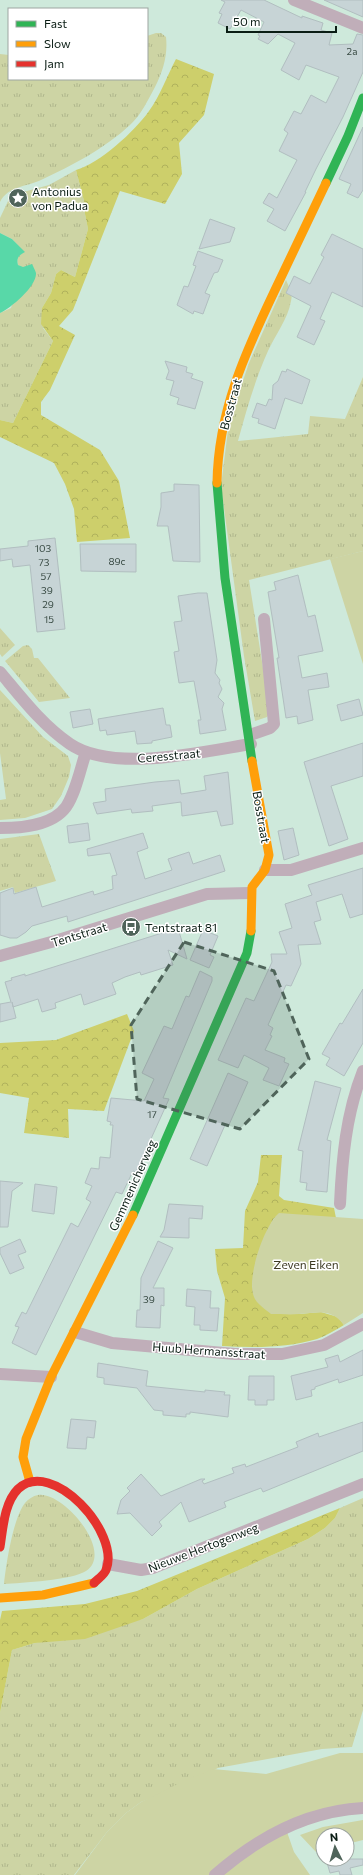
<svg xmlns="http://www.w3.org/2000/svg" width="363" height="1875" font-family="Commissioner,sans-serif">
<defs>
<pattern id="grass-tufts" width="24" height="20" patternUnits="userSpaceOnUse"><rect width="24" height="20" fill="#cdd4a4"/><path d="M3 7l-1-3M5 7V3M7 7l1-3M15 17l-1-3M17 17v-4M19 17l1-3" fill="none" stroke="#afb68c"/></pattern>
<pattern id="forest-crowns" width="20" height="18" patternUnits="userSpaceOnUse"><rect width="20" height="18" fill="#cdcf6b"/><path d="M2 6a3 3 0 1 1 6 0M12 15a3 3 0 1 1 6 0" fill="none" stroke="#afb15c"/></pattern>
</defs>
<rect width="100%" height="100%" fill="#cee9db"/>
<path fill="url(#grass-tufts)" d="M156,33H161L166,37C168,55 163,71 155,87C148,100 141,115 130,125C104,149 73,165 41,180C26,187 8,186 0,202V54L9,55V79H147V36Z
M76,170L84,201L85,214L88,229L75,277L61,270L56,274L51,293L42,308L43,328L53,341L13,423L0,420V313L11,308L23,268L18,265C16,258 18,256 24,252L12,239L0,233V218L9,199L16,194L49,185Z
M286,280C289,287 293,294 291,301C288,319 275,335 268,351C255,380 246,411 238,441L308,434L310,416L345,419L363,377V551L249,580L270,712L267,717L255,721L244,656L221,486L229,422L249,363Z
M0,628L15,645L2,657L0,654Z
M28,645L32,649L34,658H38L70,698L39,702L5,661L23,646Z
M0,690L43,737L68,756L71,765L69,777L61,796L52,809L25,818L0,820V800L6,799L0,753Z
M39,834L56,881L15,893L13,887L0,891V839Z
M38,1495C63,1491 115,1552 86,1571C73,1580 21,1583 4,1584C6,1565 13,1518 25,1503C28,1499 33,1496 38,1495Z
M363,1498V1710L352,1747L322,1749L218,1768L180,1787L141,1802L126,1813L107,1832L74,1875H0V1713L12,1650L35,1643L143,1619L197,1589L308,1539L325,1528L335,1518L340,1508Z"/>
<path fill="url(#forest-crowns)" d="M176,59L214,74L204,115L179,143L182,174L165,204L120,191L73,310L59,326L75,335L50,390L41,402V415L100,450L119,481L130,538L77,542L74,509L65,484L54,463L0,437V420L13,423L53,341L41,324L42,308L51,293L56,274L61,270L75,277L88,229L85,214L84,201L76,170C99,164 135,131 149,111C160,96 167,76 176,59Z
M127,1014L134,1031L104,1111L68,1109L69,1138L24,1133L29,1098L0,1093V1043L56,1040Z
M261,1155H282L279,1196L284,1200L334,1208L336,1218H274C263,1240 255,1261 252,1287L299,1314L321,1312L338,1317L344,1325C335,1330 326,1336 317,1339C286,1348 253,1348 222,1346L225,1298L217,1271L215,1249L243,1248L245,1211L258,1182Z
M340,1508L335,1518L325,1528L308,1539L197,1589L143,1619L85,1639L35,1643L12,1650L0,1713V1620L2,1611L85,1604L137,1591Z"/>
<path fill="#cdd4a4" d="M363,551V664L330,559Z
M279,1213L363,1219V1313L344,1325C331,1308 318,1313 299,1314C290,1315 281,1314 271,1314C266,1310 256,1303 254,1297C246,1278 264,1226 279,1213Z
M340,1753H363V1805L287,1832L294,1852L310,1875H75L107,1832L126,1813L141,1802L184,1781L213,1769L266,1774Z
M363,1820V1840L347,1844V1835H323V1851L316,1852L300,1835L323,1827Z"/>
<path fill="#58d8a8" d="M0,233L12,239L25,252C19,255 16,258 18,265L23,267L32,264C33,266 35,270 36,273C37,286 11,308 0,313Z"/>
<path fill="#c7d4d6" stroke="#b1bec0" d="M221,0H264L302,18V16L323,23L321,30L332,33L329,45L353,44L357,34L363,35V72L343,117L316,169L305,192H306L285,231L267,221L274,209L263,203L269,193L277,198L297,160L279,151L288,133L284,130L294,111L301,114L311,95L326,103L339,77L306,65L299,80L281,70L295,43L278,34L268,44L258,39L260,36L258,35L264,22L241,10L230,29L218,23L222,14L219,13L225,2Z
M324,0H363V17Z
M363,127V190L358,198L347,193L351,184L339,179Z
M210,219L235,228L230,242L199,249Z
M332,234L363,249V307L332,292L320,319L325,321L314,345L297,337L311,306L286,293L294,276L310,284L324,257L321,255Z
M198,251L223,260L218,272L214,273L205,293L210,295L203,314L194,311L193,314L177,305L184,286L188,287L196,266L193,265Z
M165,361L187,367L186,372L193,374L191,378L203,382L195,409L177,404L179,398L170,395L174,381L166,379L169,371Z
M287,369L310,380L302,404L285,398L275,429L258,423L259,419L252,417L257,403L266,406L269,399L272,400L273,385L278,381L282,371L286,372Z
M174,484L199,485L200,562L173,561L168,526H157L161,507V493L174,491Z
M55,538L65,629L37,632L30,565L13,567L12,559L0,561V549L28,546V541Z
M80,544H136V572L81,571Z
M298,575L308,617L315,615L323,651L298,656L302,678L327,673L329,687L308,690L313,720L298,724L297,716L286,718L277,658H279L268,592L276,590L274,582Z
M198,593H207L217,660L215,673L220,680L219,683L222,689L218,697L224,703L222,709L226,730L200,734L198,720H201L194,681L179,683L174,652L179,651L174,622L182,621L178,596Z
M359,699L363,715L341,721L337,705Z
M163,708L166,725H170L172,737L152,741V743L137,744L135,731L107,735L106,730L100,731L98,719Z
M90,709L93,724L73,728L70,712Z
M363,743V776L331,786L348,839L329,846L304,762Z
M228,772L233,824L221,826L217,811L182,816L181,802L152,806L153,811L132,813L131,809L97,814L93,803L106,801L105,789L155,782L179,780L181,794L206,790L204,776Z
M88,823L90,840L69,843L67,826Z
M293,828L299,855L284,860L278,831Z
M143,833L148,848L137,852L145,879L172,870L168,859L189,852L193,864L220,855L225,871L68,922L67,916L32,926L26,932L17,938H10L0,935V893L13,888L14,894L36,887L42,907L93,891L94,895L113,889L112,876L117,875L110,853L88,856L87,849Z
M363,868V914L350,918L342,894L316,902L321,920L314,922L321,944L298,945L301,964L291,986L286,985L268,1025L273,1028L270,1035L272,1036L265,1050L285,1058L284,1062L289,1064L279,1086L263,1080L269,1068L244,1055L238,1068L218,1060L246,998L254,1001L272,962L271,954H287L279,932L292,928L285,904L312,895L308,885Z
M178,928L187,959L168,950L173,965L141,975L140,972L125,977L112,983L116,994L84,1005L81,994L55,1003L56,1008L42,1012L38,999L13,1007L12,1002L16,1018L0,1022V1004L11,1002L5,982L12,980L11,978L25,974V976Z
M203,930L218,936L210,955L214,957L209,968L190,960Z
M200,971L212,977V981L163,1098L169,1099L136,1172L133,1171L122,1194L116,1192L36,1355L12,1343L19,1327L15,1326L22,1312L26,1314L71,1223L78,1227L91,1202L86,1199L92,1186L85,1183L91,1168L99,1169L100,1157L110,1158L113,1125H110L111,1122L107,1121L111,1098L144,1101L154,1079L142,1073L164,1026L172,1029L186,996L189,997Z
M363,989V1043L344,1076L326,1065L330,1058L322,1054L340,1023L342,1024Z
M228,1073L248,1082L228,1127L225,1125L207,1166L190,1159Z
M315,1081L341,1088L327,1140L331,1141L327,1192L306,1190L307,1183L300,1182L303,1151L298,1150Z
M0,1181L23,1183L12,1191L8,1227H0Z
M35,1184L57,1187L54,1214L32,1211Z
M169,1204L203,1206L202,1219L189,1218V1238L160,1237L164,1230Z
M20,1239L26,1252L18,1255L24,1268L10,1274L0,1253V1248Z
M158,1241L173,1248L153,1288H164V1306L161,1305L160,1328L136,1327L137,1310H140L141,1278Z
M187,1289L211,1291L210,1308H219L217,1331L200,1330V1325H194L195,1307L186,1306Z
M363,1350V1375L339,1383L338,1379L315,1387V1389L311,1390L312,1396L296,1400L291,1376L328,1367L325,1359L338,1355L340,1362Z
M98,1363L148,1371L146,1386L205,1392V1390L225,1392L224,1395H230L228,1417L190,1412V1414H186V1417L163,1415V1411L154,1410L137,1388L104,1384V1378L97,1377Z
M249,1376H274V1400H267V1405H255V1400H248Z
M71,1419L96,1421L94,1438L87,1437L86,1449L67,1448Z
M363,1422V1451L263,1492L261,1488L224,1502L226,1507L189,1522L181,1502L159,1522L162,1526L152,1536L130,1513L117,1514L121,1500L130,1491L127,1488L141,1474L161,1496L201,1479H205L202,1481L204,1484L234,1473L232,1468L245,1464L246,1467L298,1447L296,1442L318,1433L319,1437Z
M326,1859H363V1865L350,1868L352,1875H340L339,1871L330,1873Z"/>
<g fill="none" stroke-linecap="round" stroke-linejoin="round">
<path stroke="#c0aeb9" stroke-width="12" d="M294,0L363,28
M0,672C21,697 42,725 70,744C113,773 202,752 251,744
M250,735L270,728L274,724L264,619
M0,828C21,828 52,826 66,807C76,792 80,770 86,752
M265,870H291L363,848
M0,956L55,941L207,894L250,893
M340,1204C342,1159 346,1114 363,1071
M75,1332L112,1343L235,1354H282L324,1345L363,1324
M0,1374L51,1377
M108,1564L141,1570L153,1568L363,1484
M215,1875C257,1838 307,1811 363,1808"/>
<path stroke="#30b455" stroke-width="9" d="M326,183L348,136L363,98
M217,483L225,578L252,761
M133,1215L247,953L251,931"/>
<path stroke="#ff9f0a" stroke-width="9" d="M217,483C218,412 245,353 275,290C292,255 309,219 326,183
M251,931L252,887L265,870L269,855L252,761
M30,1482L23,1457L26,1439L51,1377L133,1215
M0,1598L43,1595L94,1583"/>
<path stroke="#e5322d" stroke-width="9" d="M0,1547C3,1529 4,1503 18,1489C52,1457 121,1533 106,1570C105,1574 98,1579 94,1583"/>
</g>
<path fill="#4f645a" fill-opacity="0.2" stroke="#4f645a" stroke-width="3" stroke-dasharray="8 5" stroke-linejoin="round" d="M184,942L274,971L309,1059L240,1129L137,1099L131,1025Z"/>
<defs>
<symbol id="sight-disc" viewBox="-11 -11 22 22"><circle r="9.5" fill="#4f645a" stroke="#fff"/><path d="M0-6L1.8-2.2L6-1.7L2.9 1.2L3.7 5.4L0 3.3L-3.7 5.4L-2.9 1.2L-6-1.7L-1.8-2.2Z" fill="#fff"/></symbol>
<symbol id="bus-disc" viewBox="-11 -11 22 22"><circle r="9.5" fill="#4f645a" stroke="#fff"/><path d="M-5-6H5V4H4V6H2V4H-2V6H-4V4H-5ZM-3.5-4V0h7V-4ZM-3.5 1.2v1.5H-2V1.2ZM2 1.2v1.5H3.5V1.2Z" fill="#fff"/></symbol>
</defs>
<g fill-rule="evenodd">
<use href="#sight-disc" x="7" y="187" width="22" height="22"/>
<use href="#bus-disc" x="120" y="916" width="22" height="22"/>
</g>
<g text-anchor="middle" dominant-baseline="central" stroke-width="3" stroke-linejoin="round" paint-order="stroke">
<g font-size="10" fill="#394b44">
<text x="352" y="51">2a</text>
<text x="43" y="548">103</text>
<text x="117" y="561">89c</text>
<text x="44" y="562">73</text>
<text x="46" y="576">57</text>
<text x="47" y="590">39</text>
<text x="48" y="604">29</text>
<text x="49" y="619">15</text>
<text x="152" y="1114">17</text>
<text x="149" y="1299">39</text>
</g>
<g font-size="12" fill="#0a1d14" stroke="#fff" text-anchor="start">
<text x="32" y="191">Antonius<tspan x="32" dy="14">von Padua</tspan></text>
<text x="145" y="927">Tentstraat 81</text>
</g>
<g font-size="12" fill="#0a1d14" stroke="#fff">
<text transform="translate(230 404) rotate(-75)">Bosstraat</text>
<text transform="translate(169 755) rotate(-5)">Ceresstraat</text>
<text transform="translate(262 817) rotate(80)">Bosstraat</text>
<text transform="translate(79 934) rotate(-17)">Tentstraat</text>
<text transform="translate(132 1185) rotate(-66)">Gemmenicherweg</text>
<text transform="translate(209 1350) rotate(4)">Huub Hermansstraat</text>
<text transform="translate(203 1547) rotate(-21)">Nieuwe Hertogenweg</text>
</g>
<g font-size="12" fill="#3c3922" stroke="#fff">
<text x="306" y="1264">Zeven Eiken</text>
</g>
</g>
<rect x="8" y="8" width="140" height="72" fill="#ffffff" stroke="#9da5a1"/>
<rect x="16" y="21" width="20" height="6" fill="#30b455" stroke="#9da5a1"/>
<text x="44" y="28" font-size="12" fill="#0a1d14">Fast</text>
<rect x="16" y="41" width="20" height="6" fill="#ff9f0a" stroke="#9da5a1"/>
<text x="44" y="48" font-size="12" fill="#0a1d14">Slow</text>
<rect x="16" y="61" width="20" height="6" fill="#e5322d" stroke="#9da5a1"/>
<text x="44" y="68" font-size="12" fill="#0a1d14">Jam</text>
<g transform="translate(335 1847) rotate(355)"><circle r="19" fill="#ffffff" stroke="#9da5a1"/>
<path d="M0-3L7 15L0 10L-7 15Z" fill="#4f645a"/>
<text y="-6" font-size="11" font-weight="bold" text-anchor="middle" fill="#0a1d14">N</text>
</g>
<path d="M227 26v6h109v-6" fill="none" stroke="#0a1d14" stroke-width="2"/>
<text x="233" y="26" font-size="12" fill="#0a1d14" stroke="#ffffff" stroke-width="3" paint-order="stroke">50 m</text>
</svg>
